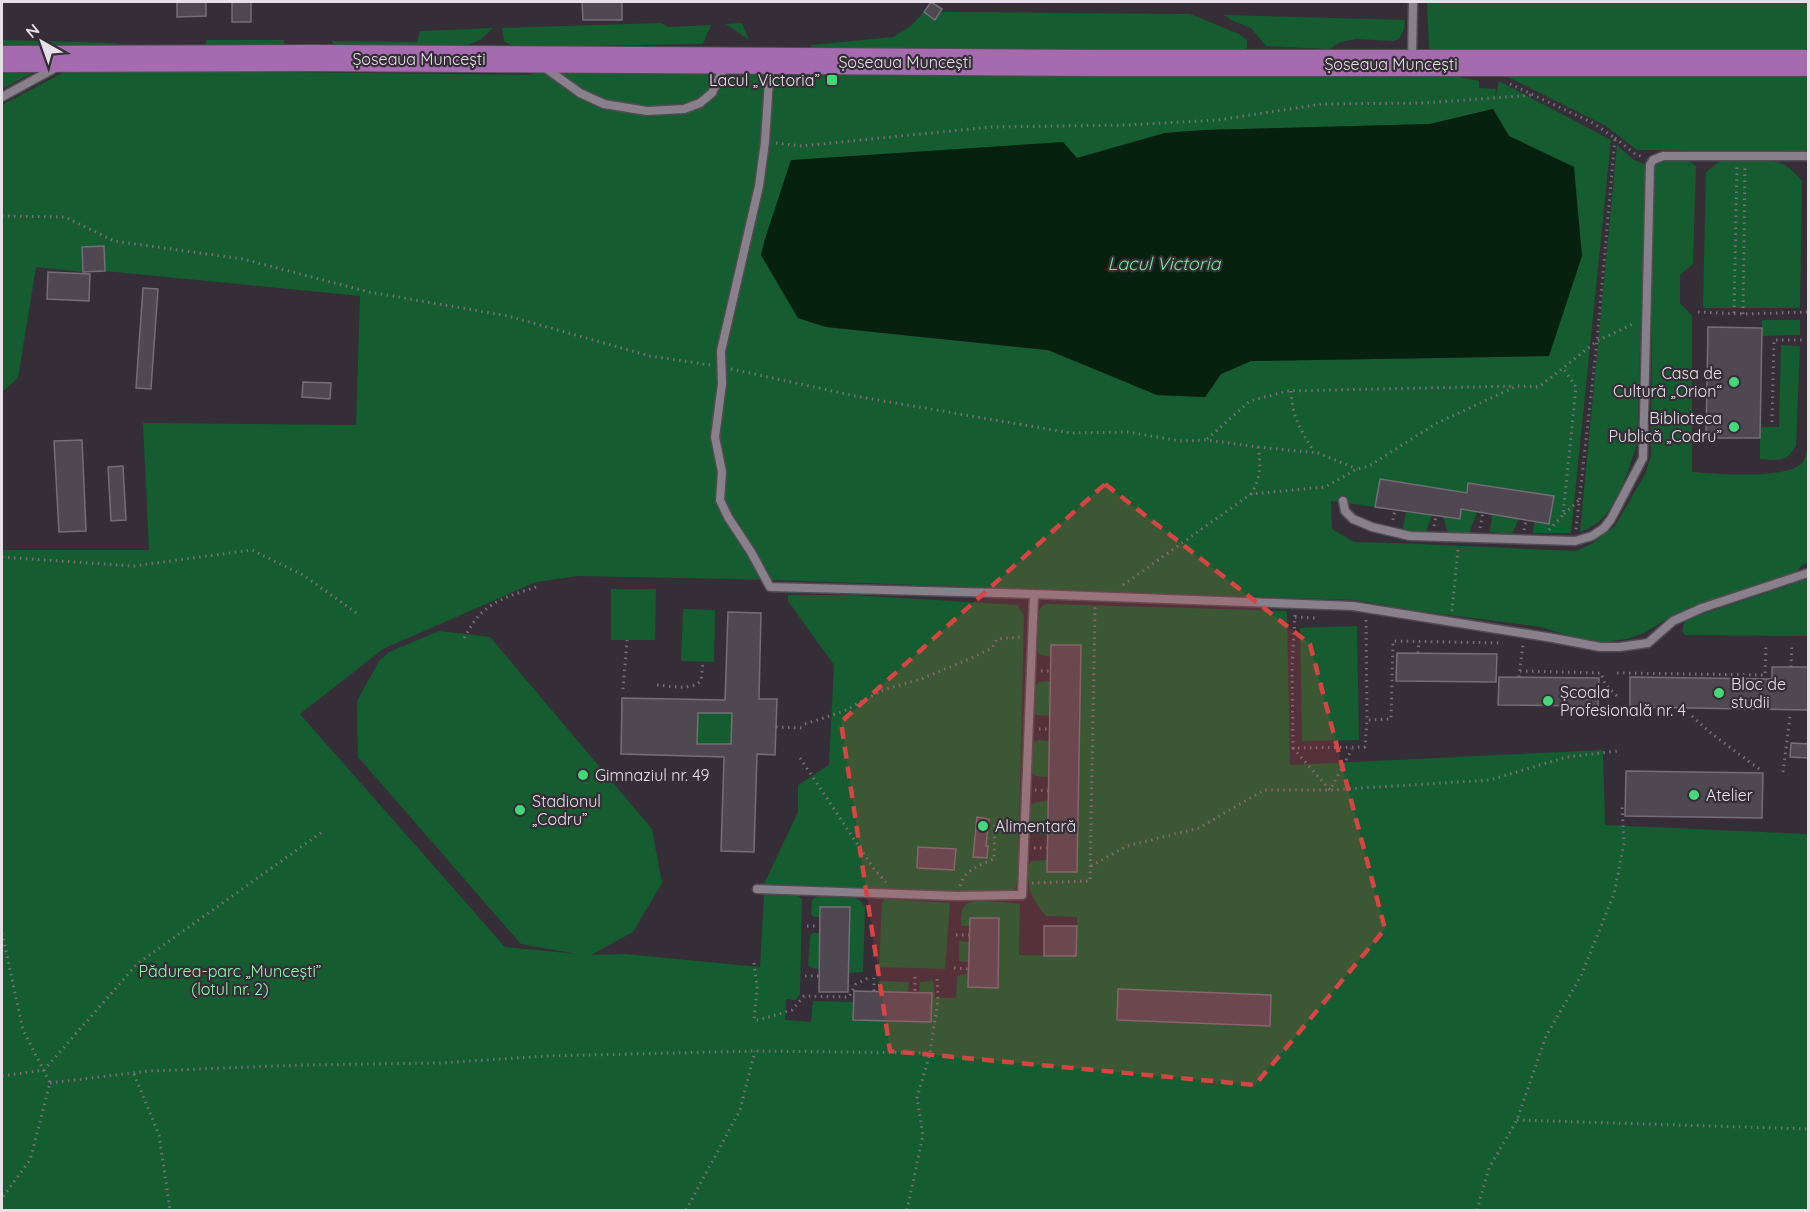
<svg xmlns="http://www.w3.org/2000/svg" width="1810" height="1212" font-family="Quicksand,sans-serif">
<rect width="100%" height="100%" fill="#352e37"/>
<path fill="#155c30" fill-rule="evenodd" d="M1427,2H1808V49H1429Z
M924,12L935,20L941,12L1190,14L1239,34L1247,40V48L1239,51L811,52V45L893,37L911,26Z
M1224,15L1405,20L1404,29L1399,39L1393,41L1356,39L1341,42L1329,49L1266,46L1251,28L1233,21Z
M661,23L668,27L711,25L703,44L513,47L504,41L502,28Z
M742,23L749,40L726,24Z
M493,28L480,40L462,47L336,49L332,41L417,42L420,31Z
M2,40L120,43L87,48H2Z
M206,40H284V48H206Z
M44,67L2,89V69Z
M561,68L1444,74L1479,81V88L1496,89L1495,100L1499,81L1611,140L1571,533H1533L1534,521L1553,495L1469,483L1467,493L1380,479L1375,507L1331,501L1332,529L1354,542L1396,543L1576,551L1593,543L1615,526L1645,474L1651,456L1653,172L1656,164C1670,158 1684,157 1696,166L1693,264L1680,275V303L1692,316V472C1714,474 1789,480 1803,462C1808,455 1807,444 1808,435V563L1802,565L1794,575L1677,613L1644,633L1627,639L1604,642L1586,641L1541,627L1412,610L1354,600L774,580L578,576L536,582L383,649L300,714L505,947L577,954L521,944L358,757L357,701L379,661L389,652L439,631L490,637L652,829L662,883L633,932L591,955L625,954L760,967L764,895H797L802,899L800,994L796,1000L786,999L785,1020L811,1022L813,1001L854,1002V1020L931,1022L932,993H919L920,982L933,981L935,998H956L957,976L969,973V987H998L999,919L971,918L970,926H961C961,919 960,908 967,904C975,898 1009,903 1020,904L1019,955L1076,956L1077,917L1046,916C1031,898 1027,889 1028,865L1032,861L1047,860V872H1077L1081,646L1051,645V657L1040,655L1037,650L1039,611L1042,606L1047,604L1287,611L1290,765L1603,750L1605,825L1808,834V1210H2V550H149L143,423L356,425L360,296L105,271L104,246L83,247V272L36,267L18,378L2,392V105L70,69L528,75ZM1493,109L1509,136L1574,167L1549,356L1251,361L1221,374L1205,397L1157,395L1048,350L826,327L798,318L761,255L765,239L791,161L1077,158L1165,133L1204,130L1430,124Z
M1808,74V151L1637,150L1606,126L1508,77Z
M1617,145L1634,160L1646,165L1637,444C1626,475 1616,521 1580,532Z
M1754,160C1780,162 1784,160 1802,181L1800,308H1703L1706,172L1720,161Z
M1762,320H1800V335L1762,336Z
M1781,345L1800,346L1796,446C1786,463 1779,460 1760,459V427H1779Z
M1461,509L1477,512L1469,534H1451L1447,530L1443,517L1460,519Z
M1406,512L1432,515L1426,532L1406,531L1403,527Z
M1492,514L1519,518L1512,534L1490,532Z
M1808,579V636L1685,635L1682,631L1685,620Z
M611,589H656L655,640H611Z
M788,595H852L1017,605L1024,615L1018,870L1016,888L1010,892L967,891L935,893L764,884L798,812V785L829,765L834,665L788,601Z
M683,609L715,610L714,662L681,661Z
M1357,626L1359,740L1302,741L1300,628Z
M1050,681V716L1036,715L1033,712V688L1039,682Z
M698,713H732L731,744H697Z
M1038,740L1049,741V777C1044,777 1038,777 1034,775C1028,771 1029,753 1031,747C1033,742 1034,742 1038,740Z
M1048,801V835L1030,833L1028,830C1029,808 1023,802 1048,801Z
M819,895C834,896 857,891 865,907L863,972L848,973L850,907H821L820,917H814L811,914L812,900Z
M884,899L950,903L945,969L879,967L882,903Z
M813,933H820L819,969L812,968L808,965L810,936Z
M959,941L969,942V962L959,961Z
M878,981L909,982L908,992L878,991Z"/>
<path fill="#06220f" d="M1493,109L1509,136L1574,167L1582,256L1549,356L1251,361L1221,374L1205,397L1157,395L1048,350L826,327L798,318L761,255L765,239L791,160L1063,142L1077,158L1165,133L1204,130L1430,124Z"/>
<path fill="#504851" stroke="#756d77" stroke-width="1.5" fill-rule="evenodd" d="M177,2H206V16L177,17Z
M232,2H251V22H232Z
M582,2H622V20H583Z
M931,2L942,9L935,20L924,12Z
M104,246L105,271L83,272L82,247Z
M48,272L90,274L89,301L47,299Z
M143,288L158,289L151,389L136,388Z
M1708,327L1762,328L1760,438H1706Z
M303,382L331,383L330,399L302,397Z
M82,440L86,531L59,532L54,441Z
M123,466L126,520L111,521L108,467Z
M1380,479L1467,493L1468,483L1554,496L1549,524L1461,509L1460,519L1375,507Z
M728,612L761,613L759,699H777L775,755L757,754L754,852L721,851L724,757L621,754L622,698L725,700ZM698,713H732L731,744H697Z
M1051,645H1081L1077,872H1047Z
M1397,653L1497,654L1496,682L1396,681Z
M1772,667H1809V710L1630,707V677L1772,679Z
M1499,677L1599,678L1598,706L1498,705Z
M1791,743L1809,744V758L1790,757Z
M1626,771L1763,773L1762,818L1625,816Z
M977,817L989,819L986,846H988L987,858L973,857Z
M918,847L956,849L954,870L917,868Z
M820,907H850L848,992H819Z
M970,918H999L998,988L968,987Z
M1044,926H1077L1076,956H1044Z
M1118,989L1271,995L1270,1026L1117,1020Z
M854,991L932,993L931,1022L853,1020Z"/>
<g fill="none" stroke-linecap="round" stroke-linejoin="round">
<defs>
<path id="service" d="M1412,61L1413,2
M770,65L765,142L759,186L721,351L722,384L715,437L722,472L720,500L728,517L751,552L770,587L1034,594L1353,606L1553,638L1600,647H1619L1648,643L1673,621L1702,608L1808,573
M544,67L580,93L604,104L647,111L684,109L700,103L712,93L725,65
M2,97L57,67
M1343,501L1345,511L1353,519L1372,527L1410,536L1575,541L1592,536L1604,528L1611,519L1643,458L1650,165L1653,160L1663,156H1808
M757,889L957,896L1022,895L1034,594"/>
<path id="primary" d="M2,59L313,58L1101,63H1808"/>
</defs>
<use href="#service" stroke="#514b52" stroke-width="11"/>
<use href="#primary" stroke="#514b52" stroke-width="28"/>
<path stroke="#767078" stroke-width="3" stroke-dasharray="1.5 4.5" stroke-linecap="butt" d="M1510,84L1593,123L1615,138L1597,341L1576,530
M1615,138L1635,154L1643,157
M776,143L802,146L990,127L1128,125L1218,120L1322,104L1424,103L1533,95
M2,216L65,217L114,241L243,259L369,292L508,316L650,356L710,365
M1698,312L1743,314L1808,312
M1734,313L1737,165
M1743,314L1745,165
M731,369L860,397L1071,433L1128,432L1180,441L1207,440L1258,447C1261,466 1261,477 1251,494
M1291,391C1292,418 1301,430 1314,452
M1772,422L1774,340H1803
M1207,439L1250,401L1287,391L1515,386
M1258,447L1318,453L1357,469
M1564,514L1579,500
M1393,520L1395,510
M1434,526L1436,516
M1480,528L1483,512
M1524,530L1526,520
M1549,530L1563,515L1576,387L1563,368
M2,557L133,566L252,550L303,575L358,614
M1123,585L1251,494L1325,487L1357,469L1369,466L1437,423L1517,386L1539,387L1597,341L1635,323
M1452,611L1458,549
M1295,615L1292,666L1293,748L1365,747L1367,720L1391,719L1393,641L1503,643
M1295,617L1315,618
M1366,620L1367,720
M464,638C470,628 475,618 484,611C498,598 519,593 536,587
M1418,653L1419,642
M1791,667L1792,644
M1041,671H1051
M1520,671L1601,673L1605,684L1617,696
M1617,673L1765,675L1766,643
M1519,677L1523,644
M657,685C672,686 689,691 701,681L703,662
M623,689L627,640
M1692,716L1712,734L1762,771
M805,724L842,712L883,690L921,679L967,660L992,648L997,639L1021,637
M776,727L804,728
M1039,729H1050
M1293,748L1330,790L1352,749
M800,758L874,869L886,882
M1783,772L1790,717
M1035,790L1049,791
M1034,848H1047
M1091,866L1127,846L1199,828L1264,790H1330L1490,780L1567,757L1618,751
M1032,883L1090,881L1095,607
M960,886C964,870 980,865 994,859L995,823H1014
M807,926H820
M2,933L23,1030L50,1083L30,1160L2,1198
M956,935H970
M754,963L757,987L754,1020H759L792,1010L804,996L849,997L856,984L868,978
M954,968L969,969
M805,976H819
M915,977V992
M874,991V978
M134,1074L159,1135L170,1210
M2,1076L44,1070L137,964L322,832
M50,1083L149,1071L301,1065L440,1063L547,1056L755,1051L930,1053
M1517,1120L1808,1129
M686,1210L740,1110L755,1051
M907,1210L923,1135L917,1098L930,1053L938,999L937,977
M1477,1210L1489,1168L1517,1120L1546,1036L1581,976L1614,894L1624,843L1622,806"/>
<use href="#service" stroke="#88808a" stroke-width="8"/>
<use href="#primary" stroke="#a46caf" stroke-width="26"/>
</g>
<path fill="#d84444" fill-opacity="0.2" stroke="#d84444" stroke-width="4.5" stroke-dasharray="12 8" stroke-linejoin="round" d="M1105,484L1310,644L1385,929L1255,1085L890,1051L841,722Z"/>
<g fill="#45d77a" stroke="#352e37" stroke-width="2">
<rect x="826" y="74" width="12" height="12" rx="3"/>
<circle cx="1734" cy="382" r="6"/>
<circle cx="1734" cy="427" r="6"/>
<circle cx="1719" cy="693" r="6"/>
<circle cx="1548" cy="701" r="6"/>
<circle cx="583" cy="775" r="6"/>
<circle cx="1694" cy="795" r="6"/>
<circle cx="520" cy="810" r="6"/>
<circle cx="983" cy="826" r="6"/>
</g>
<g text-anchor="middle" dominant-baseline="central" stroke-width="4.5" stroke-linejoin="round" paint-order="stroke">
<g font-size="16" fill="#e4e0e5" stroke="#352e37">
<text x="419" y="59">Șoseaua Muncești</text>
<text x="905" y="62">Șoseaua Muncești</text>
<text x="1391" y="64">Șoseaua Muncești</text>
</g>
<g font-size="16" fill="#e4e0e5" stroke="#352e37" text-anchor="start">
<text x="820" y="80" text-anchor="end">Lacul „Victoria”</text>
<text x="1722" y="373" text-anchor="end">Casa de<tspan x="1722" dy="18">Cultură „Orion“</tspan></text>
<text x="1722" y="418" text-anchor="end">Biblioteca<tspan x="1722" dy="18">Publică „Codru”</tspan></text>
<text x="1731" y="684">Bloc de<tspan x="1731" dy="18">studii</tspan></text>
<text x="1560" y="692">Școala<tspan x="1560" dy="18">Profesională nr. 4</tspan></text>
<text x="595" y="775">Gimnaziul nr. 49</text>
<text x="1706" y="795">Atelier</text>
<text x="532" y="801">Stadionul<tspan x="532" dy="18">„Codru”</tspan></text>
<text x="995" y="826">Alimentară</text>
</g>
<g font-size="16" fill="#8afbaa" stroke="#352e37">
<text x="230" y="971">Pădurea-parc „Muncești”<tspan x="230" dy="18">(lotul nr. 2)</tspan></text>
</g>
<g font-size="18" font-style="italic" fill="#79e99a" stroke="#352e37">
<text x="1164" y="263">Lacul Victoria</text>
</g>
</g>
<rect width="1810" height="1212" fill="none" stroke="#e4e0e5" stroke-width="6"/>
<g transform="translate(42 42) rotate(320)" stroke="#352e37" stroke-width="4.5" paint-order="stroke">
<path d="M0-4.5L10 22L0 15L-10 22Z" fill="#e4e0e5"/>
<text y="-9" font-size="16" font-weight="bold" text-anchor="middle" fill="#e4e0e5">N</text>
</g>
</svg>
